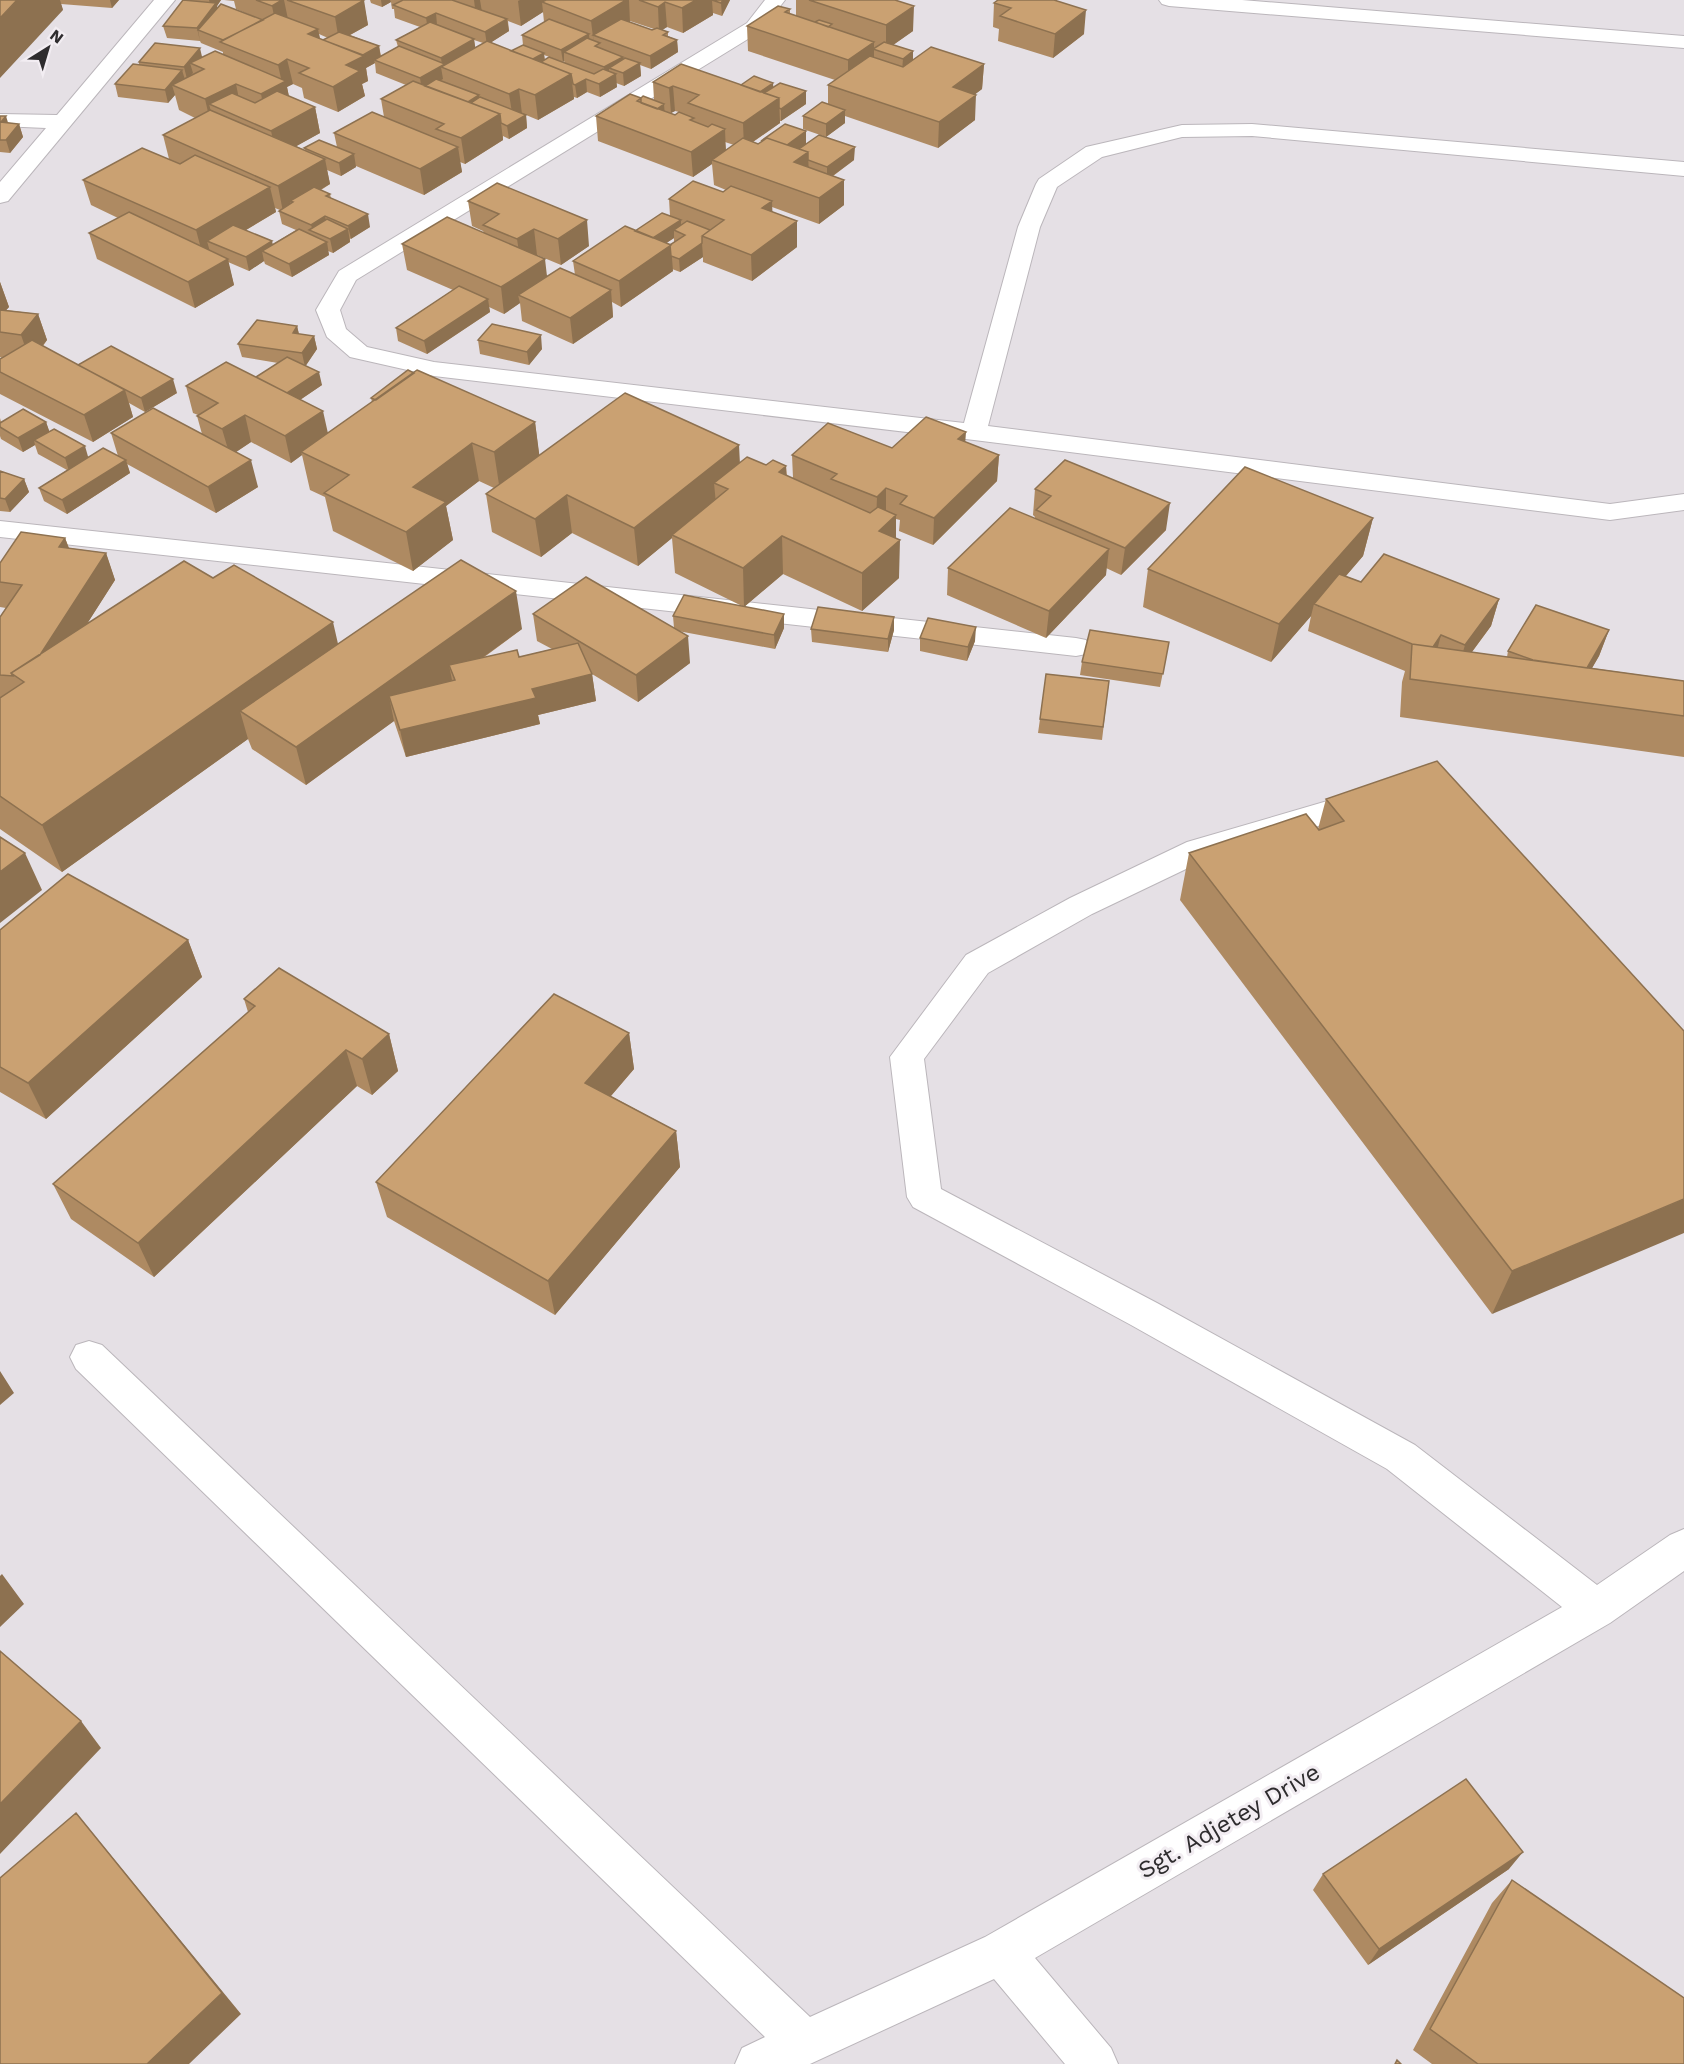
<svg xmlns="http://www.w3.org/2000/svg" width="1684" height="2064" font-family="'Work Sans',sans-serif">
<rect width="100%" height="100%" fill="#e5e0e5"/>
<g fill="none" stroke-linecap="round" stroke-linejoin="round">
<defs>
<path id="minor" d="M154,0H175L8,201L0,203V182L46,128L0,126V114L57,115Z
M765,0H785L761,31L356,280L340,310L346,329L367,347L434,362L964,423L1018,227L1036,184L1039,179L1086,147L1182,125L1252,124L1684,162V176L1252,136L1182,137L1102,157L1057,187L1040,227L988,426L1610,504L1684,494V510L1610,520L974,440L434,376L350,357L327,337L316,310L339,271L747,23Z
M1159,0H1242L1684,36V48L1169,6L1162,4Z
M0,521L1076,638L1086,640L1090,647L1086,654L1076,656L0,537Z
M1365,790L1376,793L1380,801L1376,809L1209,858L1092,914L988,973L924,1059L941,1189L1157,1303L1415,1445L1597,1585L1670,1535L1684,1529V1571L1610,1623L1035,1958L1111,2048L1118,2064H1065L994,1979L810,2064H735L742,2048L765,2037L76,1369L70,1357L76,1345L89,1341L102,1345L810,2017L985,1937L1562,1607L1387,1469L1131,1325L913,1207L907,1197L890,1057L966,955L1070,898L1187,842Z"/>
</defs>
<use href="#minor" stroke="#bbb6bb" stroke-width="2"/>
<use href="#minor" fill="#fff" fill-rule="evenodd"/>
</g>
<path fill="#ae8a62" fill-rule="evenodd" d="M0,0H119L112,8L61,4L63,10Z
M187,0H221L217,6V8L255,17L236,9L234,1L224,0H363L368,25L350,35L379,46L381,56L398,47L396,40L420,27L395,18L394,9H392L391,2L382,7L371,3L370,0H730L722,16L713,13V15L683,33L667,27L662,30L668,32V36L677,40L678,52L651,69L640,65L641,76L624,86L616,83L617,87L600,97L587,92L577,98L574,97V99L538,120L526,115L527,128L509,139L503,136V140L465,164L460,162L462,172L424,195L356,166V167L341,176L327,170L330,184L321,190L330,194L331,198L370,227L350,239V242L333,253L328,251L329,255L292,277L265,264L264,261L249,271L228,262L234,285L195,308L97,259L89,233L118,218L91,205L83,180L169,159L163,135L195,118L179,110L175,95L168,103L118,97L115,84L139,65V62L202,57L223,54V52L201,43L200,41L167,38L163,26ZM543,12L544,22L522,35L523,45L511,51L490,43L509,31L508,21L521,26ZM630,21L654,29L652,30L630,23ZM319,34L328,38L323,40L320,39ZM474,40L483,43L475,48ZM544,55L563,62L564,61L565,63L545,60ZM375,63L376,73L406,85L381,99L384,117L334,133L337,147L304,148L305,150L296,146L320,133L315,107L289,97L287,87L293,84L302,88L304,98L338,112L365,96L362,84L368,81L366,68ZM275,208L280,210L279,211L282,224L296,230L273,244L246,230L276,212Z
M796,0H895L913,31L893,45L913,51V60L984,64L982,89L975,94V120L938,148L845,116V123L826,137L803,129V116L828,105V85L835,80L748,51L747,26L790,9V14L796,16Z
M998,0L1084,34L1053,58L998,41L999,29L993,27L994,3Z
M653,82L741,85L773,87L806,91V104L781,121H780V123L753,142L758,144L806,131V144L854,160L833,176L844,180V205L819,224L772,207V212L797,221V247L752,281L703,262V257L680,272L672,269L673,271L621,307L612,302L613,317L573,344L522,321L520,303L504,314L489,307L490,312L427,354L398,341L396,328L453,290L407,270L402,244L484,233L483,231L472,226L468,201L589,246L561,265L537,255H536L547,276L575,275L573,261L635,231L670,216L669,199L723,192L726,190L714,185L712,164L693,177L598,141L596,116L641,98L654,100ZM675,111L679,112L675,115L671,113ZM725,142L734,145L726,150ZM674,238V242L670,245L666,243Z
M0,116L8,123L19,124L23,137L10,153L0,152Z
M0,282L9,307L6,310L38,314L47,340L43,346L78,365L177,393L145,412L129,403L133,417L93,442L0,394V359L2,358L0,357Z
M297,326L299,334L314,336L317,349L305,366L322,385L300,400L328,433L372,402L371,398L535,422L539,455L740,462L766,465L786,466L787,476L793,478L792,455L892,448L965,442L999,455L997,481L933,545L899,531L900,520L896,519V538L899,578L862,611L783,574L744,607L675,573L672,538L638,566L572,533L541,557L492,532L486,494L494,488L479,481L446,506L453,540L413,571L333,531L325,497L310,490L302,455L291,463L251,442L236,452L258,487L216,513L127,464L130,473L67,514L44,501L39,488L67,470L38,454L35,445L23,452L1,439L0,436V418L1,422H46L49,431L88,457L118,456L111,433L202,434L197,416L198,415L193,413L186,386L256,377L278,363L242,357L238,344Z
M478,340L542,349L529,365L480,354Z
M0,471L24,479L29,492L10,512L0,511Z
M1035,489L1166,530L1121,575L1106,568V575L1046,638L947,595L948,568L1035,518V517L1033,515Z
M1373,518L1363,556L1346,576L1361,582L1499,599L1491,626L1472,652L1507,657L1508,651L1609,630L1599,656L1592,668L1684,681V757L1400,717L1402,682L1405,671L1308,631L1311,616L1271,662L1143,607L1148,569Z
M65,538L69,548L106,553L115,580L86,625L213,578L338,644L522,629L483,658L519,657L552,649L537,641L533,614L674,628L673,616L784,614V628L775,649L678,631L690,663L638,702L592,674L596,701L538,715L540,724L406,757L394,721L306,785L252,749L248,739L62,872L0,829V617L6,608L0,607V563Z
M811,629L894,630L888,652L812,642Z
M920,638L975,641L967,661L920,651Z
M1169,642L1160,687L1080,675L1082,662Z
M1109,681L1102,740L1038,733L1040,719Z
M1326,799L1684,1031L1492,1314L1180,900L1189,853L1318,829Z
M0,930L188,940L202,977L46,1119L0,1092Z
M244,999L389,1034L398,1071L372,1095L357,1086L154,1277L71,1219L53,1184L248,1012Z
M629,1033L634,1069L611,1096L676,1131L680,1167L555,1315L387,1217L376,1182Z
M1509,1869L1368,1965L1313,1890L1323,1874Z
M1512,1880L1684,2064H1432L1413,2050L1492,1903Z"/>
<path fill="#8d7150" d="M17,0H60L63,10L0,78V18Z
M110,0H119L112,8Z
M209,0H221L217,6L219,15L198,30L200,41L197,28L211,9Z
M282,0H284L289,24L277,30L272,6Z
M364,0L368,25L339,41L335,17Z
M381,0H390L391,2L382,7Z
M474,0H480L482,12L476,16Z
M520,0H559L542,2L543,12L521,26L518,1Z
M626,0H629L630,23L593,35L594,45L591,21Z
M696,0H712L713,15L683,33L682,8Z
M723,0H730L722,16L721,3Z
M665,2L667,27L659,32L658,7Z
M914,6L913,31L886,50V25Z
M1086,10L1084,34L1053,58L1055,34Z
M436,13L437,25L428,30L426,18Z
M507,19L509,31L487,45L485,32Z
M318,29L321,44L308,34Z
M589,34L590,46L564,52V61L563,62L561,50Z
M474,39L476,52L441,67L443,79L422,91L420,78L442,66L441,58Z
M677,40L678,52L651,69L650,56Z
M874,42V66L848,85V60Z
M379,46L381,59L374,60L375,63L366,68L368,81L362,84L365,96L338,112L333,87L346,65Z
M200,48L203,61L190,63L193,73L187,79L184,67Z
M913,51V64L902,71L903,59Z
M544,53L545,65L523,64Z
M623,57L624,69L609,68V78L605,80L604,67Z
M287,59L293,84L287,87L291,106L266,119L261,94L282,83L278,65Z
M640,63L641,76L624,86L623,73Z
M984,64L982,89L952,112L953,87Z
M182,70L186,83L172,85L175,95L168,103L165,90Z
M571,74L574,99L538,120L535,95Z
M616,74L617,87L600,97L599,84Z
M586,79L587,92L577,98L575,85Z
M773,83L774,95L752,97Z
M236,84L241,109L209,104L214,123L211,125L205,99Z
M673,86L675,111L671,113L669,88Z
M519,89L522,114L513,119L509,94Z
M806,91V104L781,121V109Z
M479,95L481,108L461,106Z
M976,95L975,120L938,148L939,122Z
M779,98L780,123L744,148L743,123Z
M664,104L665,117L652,112Z
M315,107L320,133L277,157L271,131Z
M845,110V123L826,137V124Z
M500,114L503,140L465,164L461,138Z
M526,115L527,128L509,139L507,126Z
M6,116L10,129L1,122Z
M19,124L23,137L10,153L6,140Z
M725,129L726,155L712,160V164L693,177L691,152Z
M806,131V144L782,161V148Z
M458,147L462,172L424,195L420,169Z
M855,147L854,160L827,180V167Z
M808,152L809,178L794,162Z
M354,154L356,167L341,176L339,163Z
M325,159L330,184L294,205L293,202L290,201L292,207L283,212L278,186Z
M844,180V205L819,224V198Z
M270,187L276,212L219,246L207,241L210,252L203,256L196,230Z
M772,201L773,227L762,208Z
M368,214L370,227L351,239L348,226Z
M325,216L328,229L313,231L311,225Z
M587,220L589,246L561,265L558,239Z
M681,220V233L674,230V238L650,254L649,241Z
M797,221V247L752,281L751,255Z
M348,229L350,242L333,253L330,239Z
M534,229L537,255L521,265L517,239Z
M272,241L275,254L262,251L264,261L249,271L246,257Z
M327,242L329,255L292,277L289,264Z
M702,243L703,257L680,272L679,259Z
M671,245L673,271L621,307L619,281Z
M228,259L234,285L195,308L188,282Z
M545,259L548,285L518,295L520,303L504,314L501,287Z
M0,282L9,307L0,317Z
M611,290L613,317L573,344L570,318Z
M488,299L490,312L427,354L424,341Z
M38,314L47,340L30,361L21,335Z
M297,326L300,339L293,333Z
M541,335L542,349L529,365L527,352Z
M314,336L317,349L305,367L302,353Z
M319,372L322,385L288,408L285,394Z
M173,379L177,393L145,412L141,398Z
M125,390L133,417L93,442L84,415Z
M323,411L329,438L301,452L302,455L291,463L285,436Z
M245,415L251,442L230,456L222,429Z
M46,422L51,436L34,440L35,445L23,452L18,438Z
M535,422L540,460L500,491L494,452Z
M966,432L964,459L958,439Z
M472,443L479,481L446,506L453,540L413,571L406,532L413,487Z
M739,445L741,484L728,489L714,483L716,504L672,535V538L638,566L634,528Z
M85,446L89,460L69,471L65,458Z
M999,455L997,481L933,545L934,518Z
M126,460L130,473L67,514L62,500Z
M251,460L258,487L216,513L208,487Z
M786,466L787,504L779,472Z
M24,479L29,492L10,512L5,499Z
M886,488V514L876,524L877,497Z
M567,495L572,533L541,557L535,519Z
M1170,503L1166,530L1121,575L1125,548Z
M896,515V543L900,540L899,578L862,611V573L879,531Z
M1373,518L1363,556L1319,607L1314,604L1311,616L1271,662L1279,624Z
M782,536L783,574L744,607L743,568Z
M65,538L75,565L59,547Z
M1109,549L1106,575L1046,638L1049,611Z
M106,553L115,580L36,704L25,678Z
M516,591L522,629L454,678L449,665L452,680L397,720L389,696L394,721L306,785L296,747Z
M1499,599L1491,626L1457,672L1465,645Z
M784,614V628L775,649L774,635Z
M894,617V630L888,652V639Z
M333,622L344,670L240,711L248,739L62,872L42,825Z
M976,627L975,641L967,661L968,647Z
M1609,630L1599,656L1573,701L1581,678Z
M1441,635L1434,662L1429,651Z
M688,636L690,663L638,702L636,675Z
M592,674L596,701L538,715L540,724L406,757L400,730L532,689Z
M25,853L42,890L0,923V872Z
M188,940L202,977L46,1119L28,1083Z
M629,1033L634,1069L591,1119L585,1083Z
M389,1034L398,1071L372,1095L362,1059Z
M346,1050L357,1086L154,1277L138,1243Z
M676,1131L680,1167L555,1315L548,1281Z
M1684,1199V1233L1492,1314L1512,1271Z
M0,1371L14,1393L0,1405Z
M2,1574L24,1604L0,1627V1576Z
M81,1721L101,1748L0,1854V1804Z
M76,1813L241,2014L189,2064H147Z
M1523,1852L1509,1869L1368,1965L1379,1949Z"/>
<path fill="#caa172" stroke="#8d7150" stroke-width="1.5" d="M0,0H17L0,18Z
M183,0L216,3L197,28L163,26Z
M256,0H282L272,6Z
M287,0H364L335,17Z
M403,0H452L507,19L485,32L436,13L426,18L393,5Z
M546,0H626L591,21L542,2Z
M639,0H696L682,8L665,2L658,7Z
M712,0H723L721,3Z
M809,0H895L914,6L886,25Z
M998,0H1054L1086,10L1055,34L1000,16L1011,8L994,3Z
M221,4L263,20L223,40L198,30Z
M778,6L790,9L785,12L874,42L848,60L747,26Z
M275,13L318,29L308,34L364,56L346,65L360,71L333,87L299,73L309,68L287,59L278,65L220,42Z
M549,19L589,34L561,50L522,35Z
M621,19L652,30L657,28L668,32L663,35L677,40L650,56L593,35Z
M819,20L832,24L828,27L815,22Z
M430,22L474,39L441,58L396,40Z
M339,32L379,46L363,55L323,40Z
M587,38L600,43L595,46L623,57L604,67L564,52Z
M487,41L571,74L535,95L519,89L509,94L441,67Z
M884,42L913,51L903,59L873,49Z
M155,43L200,48L184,67L139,62Z
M523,45L544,53L533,59L511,51Z
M399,46L445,64L420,78L374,60Z
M931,47L984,64L953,87L976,95L939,122L828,85L870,56L903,67Z
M215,51L286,81L261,94L236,84L205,99L172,85L204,69L190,63Z
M549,57L594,74L603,69L616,74L599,84L586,79L575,85L573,84L571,74L541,62Z
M625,58L640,63L623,73L609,68Z
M133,64L182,70L165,90L115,84Z
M681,64L779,98L743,123L688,103L699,95L673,86L669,88L653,82Z
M754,76L773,83L760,92L741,85Z
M436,79L479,95L468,102L425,86Z
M413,81L500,114L461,138L436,129L444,124L381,99Z
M780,83L806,91L781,109L779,108V98L764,93Z
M277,91L315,107L271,131L209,104L232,93L255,103Z
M630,94L641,98L637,101L675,115L679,112L694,118L690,120L708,127L712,124L725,129L691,152L596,116Z
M643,96L664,104L657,109L641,103V98Z
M480,97L526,115L507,126L501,123L500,114L471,103Z
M822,102L845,110L826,124L803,116Z
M210,110L325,159L278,186L163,135Z
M372,112L458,147L420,169L334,133Z
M0,116H6L1,122L19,124L6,140H0Z
M785,124L806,131L787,145L767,138L761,141Z
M819,135L855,147L827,167L808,160V152L799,149Z
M743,138L758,144L767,138L808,152L794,162L844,180L819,198L712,160Z
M319,140L354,154L339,163L304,148Z
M142,148L180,164L195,155L270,187L196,230L83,180Z
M693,181L723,192L731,186L772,201L762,208L797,221L751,255L702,236L724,220L669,199Z
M497,183L587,220L558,239L534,229L517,239L483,225L499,214L468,201Z
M314,187L330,194L326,196L368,214L348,226L325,216L311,225L279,211L293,202L290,201Z
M129,212L228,259L188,282L89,233Z
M662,213L681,220L653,238L635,231Z
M447,217L545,259L501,287L402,244Z
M327,219L348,229L330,239L309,230Z
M687,221L710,230L702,236V243L679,259L671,256L670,245L685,235L674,230Z
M233,225L272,241L246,257L207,241Z
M625,226L671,245L619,281L573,261Z
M299,229L327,242L289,264L262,251Z
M560,268L611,290L570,318L518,295Z
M459,286L488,299L424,341L396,328Z
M0,310L38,314L21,335L0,332Z
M257,320L297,326L293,333L314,336L302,353L238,344Z
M492,324L541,335L527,352L478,340Z
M32,340L125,390L84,415L0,372V359Z
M111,346L173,379L141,398L78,365Z
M287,357L319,372L287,393L256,377Z
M226,362L323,411L285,436L245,415L222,429L197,416L218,403L186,386Z
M408,370L414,373L376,400L371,398Z
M417,370L535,422L494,452L472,443L413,487L446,502L406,532L324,493L349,475L301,452Z
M625,393L739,445L634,528L567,495L535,519L486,494Z
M153,408L251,460L208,487L111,433Z
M23,409L46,422L18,438L0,427V423Z
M926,417L966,432L958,439L999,455L934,518L900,504L907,496L886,488L877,497L831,479L837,474L792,455L828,423L892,448Z
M54,429L85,446L65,458L34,440Z
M103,448L126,460L62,500L39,488Z
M747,457L766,465L773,460L786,466L779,472L870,513L878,507L896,515L879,531L900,540L862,573L782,536L743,568L672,535L728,489L714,483Z
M1065,460L1170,503L1125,548L1036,510L1051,496L1035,489Z
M1245,467L1373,518L1279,624L1148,569Z
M0,471L24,479L5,499L0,498Z
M1010,508L1109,549L1049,611L948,568Z
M21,532L65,538L59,547L106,553L40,655L11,673L13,676L0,675V617L22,585L0,582V563Z
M1384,554L1499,599L1465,645L1441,635L1433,647L1412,644L1314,604L1339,574L1361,582Z
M461,560L516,591L296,747L240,711Z
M184,561L213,578L234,565L333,622L42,825L0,796V698L24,682L11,673Z
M586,577L688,636L636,675L533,614Z
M684,595L784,614L774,635L673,616Z
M1536,605L1609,630L1587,668L1533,660L1508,651Z
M818,607L894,617L888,639L811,629Z
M928,618L976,627L968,647L920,638Z
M1090,630L1169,642L1163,674L1082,662Z
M578,643L592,674L532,689L536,698L400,730L389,696L455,680L449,665L517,650L519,657Z
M1412,644L1684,681V716L1410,679Z
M1046,674L1109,681L1103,727L1040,719Z
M1437,761L1684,1031V1199L1512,1271L1189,853L1306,814L1319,830L1344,821L1326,799Z
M0,837L25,853L0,872Z
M68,874L188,940L28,1083L0,1067V930Z
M279,968L389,1034L362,1059L346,1050L138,1243L53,1184L255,1006L244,999Z
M554,994L629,1033L585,1083L676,1131L548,1281L376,1182Z
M0,1651L81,1721L0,1804Z
M1466,1779L1523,1852L1379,1949L1323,1874Z
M76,1813L222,1993L147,2064H0V1878Z
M1512,1880L1684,1998V2064H1478L1430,2029Z
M1397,2060L1401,2064H1395Z"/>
<g text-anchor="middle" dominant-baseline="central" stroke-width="6" stroke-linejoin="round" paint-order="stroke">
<g font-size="24" fill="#2e2c2e" stroke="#f2edf2">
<text transform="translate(1229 1821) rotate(-30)">Sgt. Adjetey Drive</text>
</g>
</g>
<g transform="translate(48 48) rotate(37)" stroke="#f2edf2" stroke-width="4.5" paint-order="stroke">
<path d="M0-4.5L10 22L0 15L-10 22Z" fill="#2e2c2e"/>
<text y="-9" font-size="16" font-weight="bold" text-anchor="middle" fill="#2e2c2e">N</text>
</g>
</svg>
